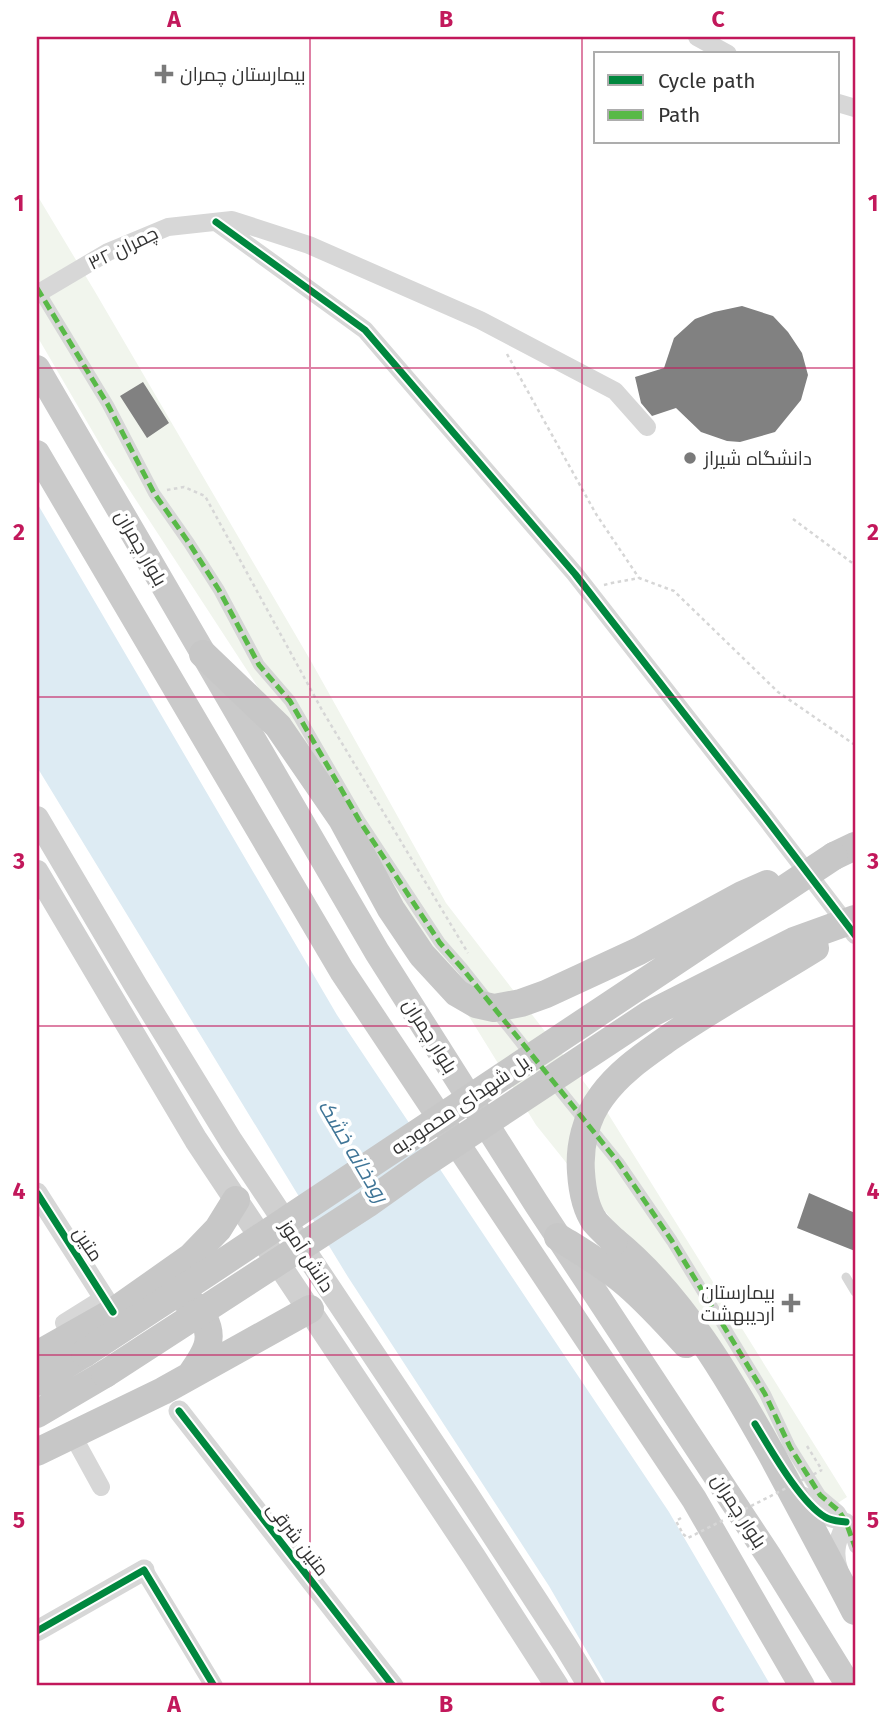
<svg xmlns="http://www.w3.org/2000/svg" width="892" height="1723" font-family="'Fira Sans',Cairo,sans-serif">
<rect width="100%" height="100%" fill="#fff"/>
<path fill="#f1f5ed" d="M37,195L94,290L312,663L446,903L607,1112L847,1497L827,1510L795,1472L617,1226L536,1125L404,911L104,451L37,336Z"/>
<path fill="#ddebf3" d="M37,503L337,1015L669,1512L771,1686H607L549,1586L348,1277L37,767Z"/>
<path fill="#818181" d="M742,306L773,316L788,332L802,353L808,375L801,400L775,432L740,442L727,441L701,432L676,408L652,416L641,403L635,377L664,368L674,338L695,319L714,312Z
M143,382L169,423L147,438L120,396Z
M809,1193L855,1213V1251L797,1228Z"/>
<g fill="none" stroke-linecap="round" stroke-linejoin="round">
<path stroke="#d6d6d6" stroke-width="2.5" stroke-dasharray="3.5 3.5" stroke-linecap="butt" d="M507,354L596,514L639,578
M167,490L184,487L205,496L322,710L468,953
M793,519L855,565
M604,585L612,583L639,578L674,591L778,692L855,745
M807,1446L822,1470
M681,1518L676,1521L683,1534"/>
<path stroke="#d7d7d7" stroke-width="9" d="M846,1277L855,1292"/>
<path stroke="#d7d7d7" stroke-width="12" d="M37,288L108,405L154,493L189,543L219,590L259,665L290,701L359,820L440,943L462,968L534,1059
M550,1078L618,1162L672,1241L765,1394L790,1447L820,1495L839,1511L846,1522L855,1547"/>
<path stroke="#d7d7d7" stroke-width="18" d="M697,37L728,54
M838,103L855,108
M216,222L365,330L575,574L764,816L855,935
M37,294L108,252L168,227L232,220L309,245L480,320L615,391L647,427
M64,1323L104,1298
M73,1436L101,1487
M804,1496C817,1514 824,1518 846,1522
M839,1569C833,1551 838,1538 846,1522
M144,1570L214,1686"/>
<path stroke="#d7d7d7" stroke-width="21" d="M37,1193L113,1312
M179,1411L393,1686
M37,1631L144,1570"/>
<path stroke="#d0d0d0" stroke-width="24" d="M37,818L136,986L231,1141L466,1493L565,1645L590,1686
M37,872L196,1140L474,1557L557,1686"/>
<path stroke="#cacaca" stroke-width="26" d="M37,368L377,952L536,1203L770,1558L849,1686
M37,453L342,971L694,1499L802,1686"/>
<path stroke="#c7c7c7" stroke-width="28" d="M834,856L855,846
M558,1237C582,1252 606,1266 627,1284C649,1303 667,1323 686,1344
M614,1241C682,1296 730,1380 772,1455C800,1507 828,1559 855,1611
M184,1299C194,1304 198,1308 204,1319C216,1341 203,1357 190,1376
M37,1355L113,1312L191,1257L218,1229L236,1200
M37,1382L85,1353
M37,1414L105,1374
M37,1452L163,1391L310,1309"/>
<path stroke="#d6d6d6" stroke-width="2.5" stroke-dasharray="3.5 3.5" stroke-linecap="butt" d="M683,1534L688,1538L822,1470"/>
<path stroke="#c7c7c7" stroke-width="28" d="M203,654L278,726L342,819L391,909L422,955L457,993L476,1004L494,1008L521,1003L546,994L639,951L742,895L767,884
M614,1241C608,1235 601,1229 595,1222C585,1208 582,1188 581,1172C579,1146 586,1117 602,1096C620,1071 645,1055 670,1037C717,1005 767,978 815,948
M85,1353L207,1273L834,856
M105,1374L367,1204L419,1167L650,1014L794,941L855,919"/>
<path stroke="#58b947" stroke-width="5" stroke-dasharray="10 5" stroke-linecap="butt" d="M37,288L108,405L154,493L189,543L219,590L259,665L290,701L359,820L440,943L462,968L618,1162L672,1241L765,1394L790,1447L820,1495L839,1511L846,1522L855,1547"/>
<defs>
<path id="cycleway" d="M216,222L365,330L575,574L764,816L855,935
M37,1193L113,1312
M179,1411L393,1686
M755,1424C771,1450 800,1502 825,1517C831,1521 839,1521 846,1522
M37,1631L144,1570L214,1686"/>
</defs>
<use href="#cycleway" stroke="#fff" stroke-width="11"/>
<use href="#cycleway" stroke="#00873e" stroke-width="7"/>
</g>
<path fill="none" stroke="#c2185b" stroke-width="2" stroke-opacity="0.55" d="M310,37V1686M582,37V1686M37,368H855M37,697H855M37,1026H855M37,1355H855"/>
<g fill="#7a7a7a" stroke="#fff" stroke-width="2.5">
<path d="M160.5 63.5h7v7h7v7h-7v7h-7v-7h-7v-7h7z"/>
<circle cx="690" cy="458" r="7"/>
<path d="M787.5 1292.5h7v7h7v7h-7v7h-7v-7h-7v-7h7z"/>
</g>
<g text-anchor="middle" dominant-baseline="central" stroke-width="7" stroke-linejoin="round" paint-order="stroke">
<g font-size="19" fill="#333" stroke="#fff" text-anchor="start">
<text x="180" y="74">بیمارستان چمران</text>
<text x="704" y="458">دانشگاه شیراز</text>
<text x="775" y="1292" text-anchor="end">بیمارستان<tspan x="775" dy="22">اردیبهشت</tspan></text>
</g>
<g font-size="19" fill="#333" stroke="#fff">
<text transform="translate(123 248) rotate(-26)">۳۲ چمران</text>
<text transform="translate(141 548) rotate(60)">بلوار چمران</text>
<text transform="translate(430 1036) rotate(58)">بلوار چمران</text>
<text transform="translate(460 1105) rotate(-34)">پل شهدای محمودیه</text>
<text transform="translate(88 1244) rotate(57)">متین</text>
<text transform="translate(307 1256) rotate(57)">دانش آموز</text>
<text transform="translate(739 1511) rotate(57)">بلوار چمران</text>
<text transform="translate(298 1539) rotate(52)">متین شرقی</text>
</g>
<g font-size="21" font-style="italic" fill="#3f7597" stroke="#fff">
<text transform="translate(353 1151) rotate(59)">رودخانه خشک</text>
</g>
</g>
<rect width="892" height="1723" fill="none" stroke="#ffffff" stroke-width="77"/>
<rect x="594" y="52" width="245" height="91" fill="#ffffff" stroke="#adadad" stroke-width="2"/>
<rect x="608" y="75" width="35" height="10" fill="#00873e" stroke="#adadad" stroke-width="2"/>
<text x="658" y="88" font-size="21" fill="#333333">Cycle path</text>
<rect x="608" y="110" width="35" height="10" fill="#58b947" stroke="#adadad" stroke-width="2"/>
<text x="658" y="122" font-size="21" fill="#333333">Path</text>
<rect x="38" y="38" width="816" height="1646" fill="none" stroke="#c2185b" stroke-width="2.5"/>
<g font-size="23" text-anchor="middle" font-weight="bold" fill="#c2185b">
<text x="174" y="27">A</text>
<text x="446" y="27">B</text>
<text x="718" y="27">C</text>
<text x="19" y="211">1</text>
<text x="873" y="211">1</text>
<text x="19" y="540">2</text>
<text x="873" y="540">2</text>
<text x="19" y="869">3</text>
<text x="873" y="869">3</text>
<text x="19" y="1199">4</text>
<text x="873" y="1199">4</text>
<text x="19" y="1528">5</text>
<text x="873" y="1528">5</text>
<text x="174" y="1712">A</text>
<text x="446" y="1712">B</text>
<text x="718" y="1712">C</text>
</g>
</svg>
